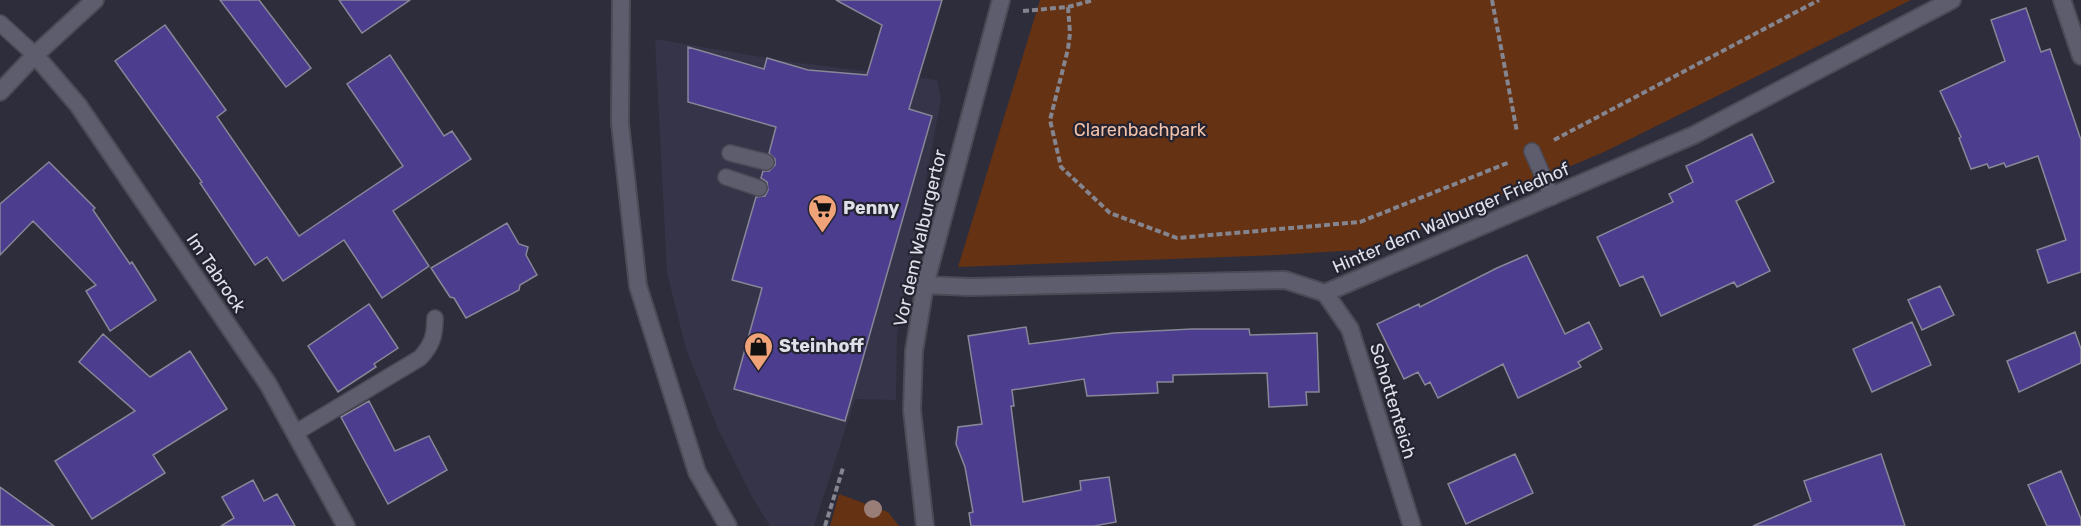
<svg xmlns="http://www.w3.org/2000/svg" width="2081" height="526" font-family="Rubik,sans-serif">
<rect width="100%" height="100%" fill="#2e2d3b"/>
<path fill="#353448" d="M655,39L784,61L937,80L941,99L897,334L896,400L855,399L814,526H770L752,497L718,429L686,349L667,273Z"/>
<path fill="#653213" d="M1040,0H1911L1604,152L1374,249L1277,255L958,267Z
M839,494L888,512L899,526H830Z"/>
<path fill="#4c3d8f" stroke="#888798" stroke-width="1.5" d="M220,0H259L311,68L286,87Z
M339,0H410L362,33Z
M836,0H942L909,109L932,116L845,421L734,389L762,288L732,280L756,197L765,196L768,190L767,182L761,178L763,171H769L775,165V159L769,153L776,127L688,102V47L764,69L767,58L808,70L867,75L882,25Z
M2026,8L2041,52L2050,49L2081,140V272L2048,283L2037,250L2066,240L2038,156L2006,167L2004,163L1989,168L1987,164L1971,169L1959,138L1961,137L1940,91L2005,61L1991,20Z
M165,25L226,110L217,117L299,236L403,166L347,84L390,55L444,136L452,131L471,159L393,211L429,266L382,298L344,240L283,281L267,257L255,265L200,183L202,182L115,61Z
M1752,134L1774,182L1736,201L1770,271L1737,287L1734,282L1661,316L1643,276L1620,286L1597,237L1673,202L1669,194L1693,182L1686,166Z
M49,162L95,208L93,210L130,264L132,262L156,300L110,331L86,291L96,285L33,221L0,255V204Z
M507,223L519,244L528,247L526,255L537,275L520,285L519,290L466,318L454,298L450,297L431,268Z
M1527,255L1565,334L1589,322L1602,349L1578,362L1581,367L1518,398L1503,364L1438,398L1430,382L1425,385L1418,372L1404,379L1377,324L1419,304L1420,307L1497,268Z
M1940,286L1954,315L1922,330L1908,300Z
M369,304L398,348L374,364L376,367L338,392L308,346Z
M1912,322L1931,365L1872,392L1853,349Z
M1026,327L1029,344L1114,333L1192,329H1249L1250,335L1317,333L1319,392H1306L1307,405L1269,407L1267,373L1173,375V382H1157L1158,393L1087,396L1084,379L1012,390L1014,406H1011L1023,502L1081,490L1080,481L1109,477L1116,522L1094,526H971L969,513L973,512L965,467L956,444L958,427L982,424L968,336Z
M2075,332L2081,349V363L2019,392L2007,361Z
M103,334L150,377L190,351L227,409L153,455L165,473L92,519L55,461L135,411L79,362Z
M369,401L395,451L429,436L447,470L388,504L341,417Z
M1515,454L1533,493L1466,524L1448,484Z
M1881,454L1905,526H1753L1811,501L1804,481Z
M2061,471L2081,519V526H2047L2028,485Z
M253,480L264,501L277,494L295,526H221L234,518L222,497Z
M0,487L54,526H0Z"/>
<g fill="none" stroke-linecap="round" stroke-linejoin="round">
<defs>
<path id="service" d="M0,23L35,55
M1532,151L1552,197
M730,153L766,162
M726,177L759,188
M295,433L420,358C432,345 435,336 435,318"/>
<path id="minor" d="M2062,0L2081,56
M35,55L78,105L268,384L346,526
M925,285L970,287L1285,280L1325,293L1694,135L1952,0
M1325,293L1350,329L1412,526
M925,526L912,410L914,351L925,285L1001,0"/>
<path id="tertiary" d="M621,0L620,123L638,286L697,472L728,526
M0,92L35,55L95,0"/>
</defs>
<use href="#service" stroke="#4b4a56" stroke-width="18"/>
<use href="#minor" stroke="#4b4a56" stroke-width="20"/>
<use href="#tertiary" stroke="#4b4a56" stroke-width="20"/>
<path stroke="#858590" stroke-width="4" stroke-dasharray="6 3" stroke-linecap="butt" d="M1492,0L1517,132
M1068,7L1070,33L1068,49L1050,120L1061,167L1110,213L1177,238L1360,222L1510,162
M1023,11L1068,7L1094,0
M1554,140L1819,0
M825,526L843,468"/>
<use href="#service" stroke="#5e5d6e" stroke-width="15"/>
<use href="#minor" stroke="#5e5d6e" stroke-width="16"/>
<use href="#tertiary" stroke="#5e5d6e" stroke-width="16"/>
</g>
<circle fill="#997e78" cx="873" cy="509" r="9"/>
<defs>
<symbol id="supermarket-pin" viewBox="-11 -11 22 30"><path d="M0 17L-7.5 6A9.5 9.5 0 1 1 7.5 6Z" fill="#f0a279" stroke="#242331"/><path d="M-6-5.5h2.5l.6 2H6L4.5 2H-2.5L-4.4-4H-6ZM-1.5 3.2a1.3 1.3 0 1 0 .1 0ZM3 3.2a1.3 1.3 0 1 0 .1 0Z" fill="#111"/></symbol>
<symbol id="shop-pin" viewBox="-11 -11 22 30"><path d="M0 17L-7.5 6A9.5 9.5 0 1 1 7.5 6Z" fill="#f0a279" stroke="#242331"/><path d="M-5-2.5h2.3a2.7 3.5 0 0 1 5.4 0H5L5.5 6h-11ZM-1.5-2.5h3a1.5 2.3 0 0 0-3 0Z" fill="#111"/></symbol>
</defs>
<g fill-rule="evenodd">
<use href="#supermarket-pin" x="806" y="192" width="33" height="45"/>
<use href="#shop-pin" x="742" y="330" width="33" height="45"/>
</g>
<g text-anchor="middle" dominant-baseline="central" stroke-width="4.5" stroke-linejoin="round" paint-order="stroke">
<g font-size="18" fill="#f1c1a9" stroke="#242331">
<text x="1140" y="130">Clarenbachpark</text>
</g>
<g font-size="18" font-weight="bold" fill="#e0e0e9" stroke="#242331" text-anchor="start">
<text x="843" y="208">Penny</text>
<text x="779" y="346">Steinhoff</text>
</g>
<g font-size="18" fill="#e0e0e9" stroke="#242331">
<text transform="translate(1451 218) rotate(-23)">Hinter dem Walburger Friedhof</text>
<text transform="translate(920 238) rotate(-77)">Vor dem Walburgertor</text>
<text transform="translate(216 273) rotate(56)">Im Tabrock</text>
<text transform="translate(1393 401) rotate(73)">Schottenteich</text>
</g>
</g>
</svg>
